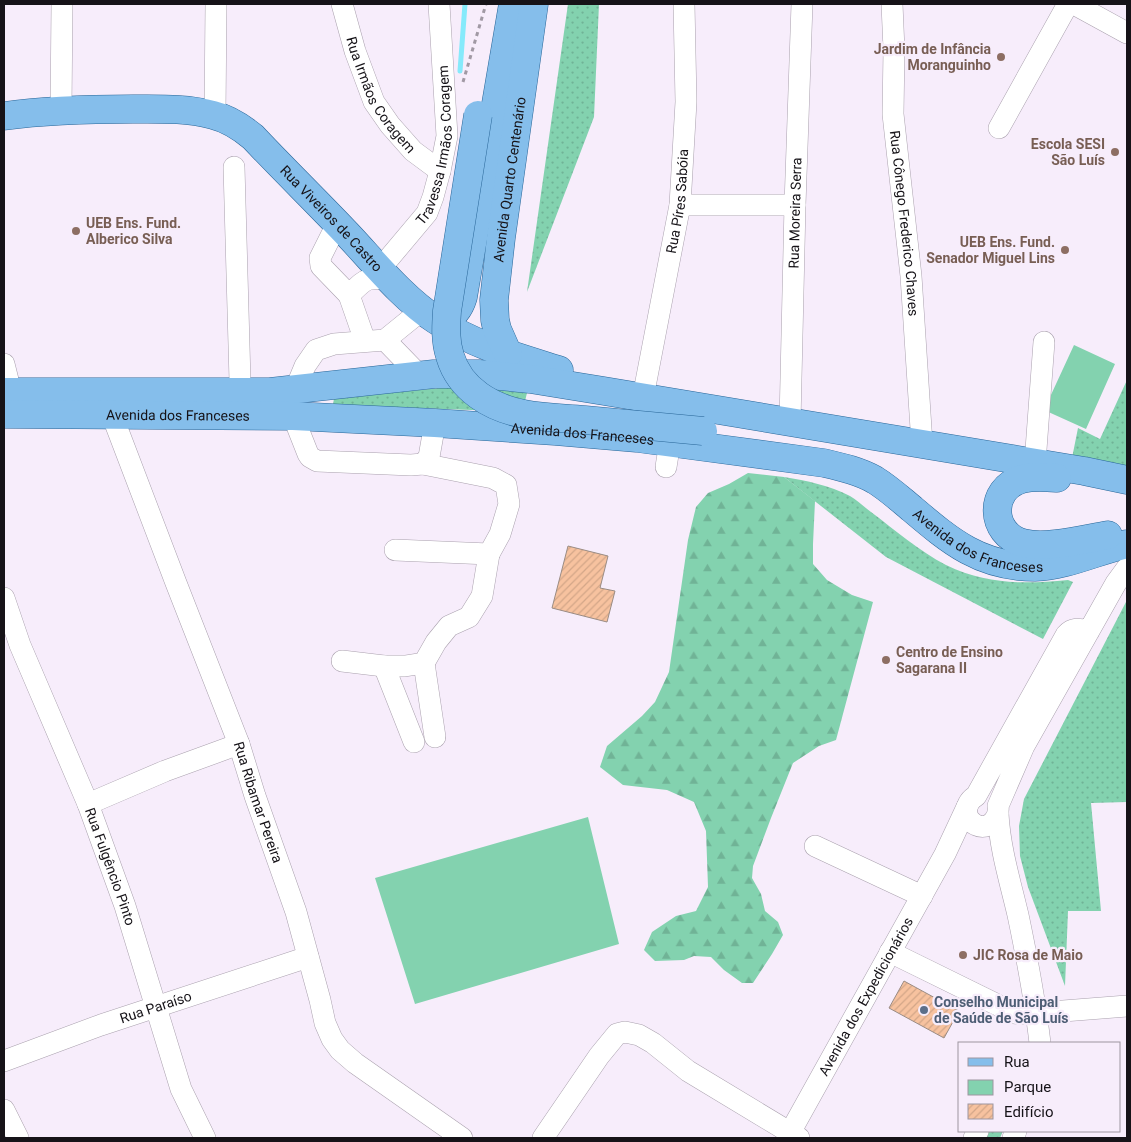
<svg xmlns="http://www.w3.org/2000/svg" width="1131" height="1142" font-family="Roboto,sans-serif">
<defs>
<pattern id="green-dots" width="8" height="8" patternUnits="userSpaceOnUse" patternTransform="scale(1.25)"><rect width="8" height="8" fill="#83d2af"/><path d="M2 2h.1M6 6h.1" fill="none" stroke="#70b396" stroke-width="1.8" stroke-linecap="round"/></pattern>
<pattern id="forest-firs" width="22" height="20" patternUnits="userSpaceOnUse" patternTransform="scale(1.25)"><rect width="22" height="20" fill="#83d2af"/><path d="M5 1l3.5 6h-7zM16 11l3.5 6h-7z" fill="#70b396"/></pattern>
<pattern id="building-hatch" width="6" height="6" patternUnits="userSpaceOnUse" patternTransform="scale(1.25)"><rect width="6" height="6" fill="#f7c29f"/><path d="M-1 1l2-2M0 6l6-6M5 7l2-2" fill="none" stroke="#d3a688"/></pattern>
</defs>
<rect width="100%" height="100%" fill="#f7edfb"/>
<path fill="url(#green-dots)" d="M568,4H599L594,117L527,292Z
M1127,380V466L1072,458L1078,428L1100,439Z
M451,387L504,389L527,393L524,405L499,411L333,405L334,398Z
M784,477C807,481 829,485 850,496C857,500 864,507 871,512C895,530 919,551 946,565C988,585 1024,584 1068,580L1073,582L1043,639L886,557Z
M1127,600V802L1091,803L1101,911H1068L1065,986L1028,887L1020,856L1019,826L1024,799Z
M986,1131H1003L1000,1138H982Z"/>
<path fill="url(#forest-firs)" d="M748,473L784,477L815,501L813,544V564L827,580L852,595L873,602L836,740L819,746L793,763L771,818L753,866L752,878L761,894L765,911L778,922L783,935L772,954L753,983H742L724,970L711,957L694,956L684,960L655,961L644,950L652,932L676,916L696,911L708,887L706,831L694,802L667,790L623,785L600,767L607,746L642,716L655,702L669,672L688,540L696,507L708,493L729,484Z"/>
<path fill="#83d2af" d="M1074,345L1115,364L1086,429L1044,410Z
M588,817L619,944L415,1004L375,878Z"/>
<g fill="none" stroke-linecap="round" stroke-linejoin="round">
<path stroke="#86eafb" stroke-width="5" d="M460,71L465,4"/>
</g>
<path fill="url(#building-hatch)" stroke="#9a8c84" d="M568,546L608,556L600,588L615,591L607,622L552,608Z
M904,981L959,1011L944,1038L889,1008Z"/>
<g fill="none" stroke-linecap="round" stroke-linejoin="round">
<defs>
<g id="minor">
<path id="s1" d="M342,4L355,51L374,102L390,125L413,151L440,171"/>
<path id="s2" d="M892,4L894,50L893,114L911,276L922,444"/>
<path d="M1074,4L1127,33"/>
<path d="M61,110L62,4"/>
<path d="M215,115L216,4"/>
<path d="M999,128L1068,4"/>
<path d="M234,167L240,381L241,393"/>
<path d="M680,205H795"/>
<path d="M337,224L320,258L321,266L349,295C366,279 366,276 390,280"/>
<path id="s3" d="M380,269L427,213L433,197L440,171L447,136L439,4"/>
<path d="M349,295L365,341"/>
<path d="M385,340L419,375"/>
<path d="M4,364L11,392"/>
<path d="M295,390L305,366L316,350L334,344L385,340L422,310"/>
<path id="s4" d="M643,397L680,205L686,102L684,4"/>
<path id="s5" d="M112,415L176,583L239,744L255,796L296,912L320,1000L325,1023L332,1039L340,1050L355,1063L462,1138"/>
<path d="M293,416L308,454L310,457L317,461L411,465L423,464L429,457L435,423"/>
<path id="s6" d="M790,422L795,205L802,4"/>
<path d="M1035,463L1044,342"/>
<path d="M666,467L670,442"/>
<path d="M395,550L489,554L500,534L509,504L506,485L493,478L423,464"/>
<path id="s7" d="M4,598L20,645L88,804L125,906L181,1089L205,1138"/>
<path d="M1089,631C1080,629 1073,627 1066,635L976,796C965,802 962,818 976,825C989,831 1000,818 998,806L1024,746L1116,583L1127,568"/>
<path d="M342,661L384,666H405L424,663L436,642L449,626L469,617L482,596L489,554"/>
<path d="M424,663L435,737"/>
<path d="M384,666L414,742"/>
<path d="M88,804L165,771L239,744"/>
<path d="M998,814C1000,849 1010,881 1018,915C1027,958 1035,1000 1040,1043"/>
<path d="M815,846L922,896"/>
<path d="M890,952L1014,1013L1025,1014L1127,1006"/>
<path id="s8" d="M4,1061L101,1025L308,957"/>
<path d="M4,1110L18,1138"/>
<path d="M543,1138L599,1056L617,1034L625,1032L639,1035L653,1043L688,1071L799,1138"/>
<path id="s9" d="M787,1138L945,854L967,807"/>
<path d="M974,1138L978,1131"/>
<path d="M1013,1138L1016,1131"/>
</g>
<g id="major">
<path id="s10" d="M4,116C47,110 90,109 133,109C160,109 187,108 213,115C229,119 241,127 253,137C285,171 319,204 351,238C377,266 404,299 436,320C473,345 517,357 559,370"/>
<path d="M445,319C455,315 460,307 463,297L513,4"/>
<path id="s11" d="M508,354L497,329L495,320L494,300L501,238L534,4"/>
<path d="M4,392H270L434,374H479L530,379L604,391L1084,471L1127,480"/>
<path id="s12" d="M4,414L293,416L435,423L555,431L637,438L824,463C841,467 859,471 875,480C888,488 899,498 911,508C950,541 980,567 1035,567C1067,566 1096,551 1127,544"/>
<path d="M1057,478C1045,477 1033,476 1022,479C988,489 990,534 1023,543C1046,549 1084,539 1108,535"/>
</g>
</defs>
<use href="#minor" stroke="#aaa1ae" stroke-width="22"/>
<use href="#major" stroke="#296698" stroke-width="29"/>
<path stroke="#a199a4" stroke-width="3" stroke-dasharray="4 4" stroke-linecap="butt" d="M463,82L486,4"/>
<use href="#minor" stroke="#fff" stroke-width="21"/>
<use href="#major" stroke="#85beeb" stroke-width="28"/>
<defs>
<path id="major-bridge" d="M478,115L447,311C446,326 445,341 450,356C460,390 492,408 524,414C544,418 565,418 585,420C624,424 664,427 703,431"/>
</defs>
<use href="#major-bridge" stroke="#296698" stroke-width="29" stroke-linecap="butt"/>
<use href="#major-bridge" stroke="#85beeb" stroke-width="28"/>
</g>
<g fill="#8d6e63" stroke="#f7edfb" stroke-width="2">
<circle cx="1001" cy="57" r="5"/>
<circle cx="1115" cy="152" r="5"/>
<circle cx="76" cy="231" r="5"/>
<circle cx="1065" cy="250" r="5"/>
<circle cx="886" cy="660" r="5"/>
<circle cx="963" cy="955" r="5"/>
</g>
<circle fill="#5c6f8a" stroke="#f7edfb" stroke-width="2" cx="924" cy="1010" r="5"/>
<g text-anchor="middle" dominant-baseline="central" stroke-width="4.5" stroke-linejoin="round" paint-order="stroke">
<g font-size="14" font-weight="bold" fill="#785e54" stroke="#f7edfb" text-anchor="end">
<text x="991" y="49">Jardim de Infância<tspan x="991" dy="16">Moranguinho</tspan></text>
<text x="1105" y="144">Escola SESI<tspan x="1105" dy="16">São Luís</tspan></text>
<text x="86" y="223" text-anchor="start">UEB Ens. Fund.<tspan x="86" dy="16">Alberico Silva</tspan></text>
<text x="1055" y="242">UEB Ens. Fund.<tspan x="1055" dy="16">Senador Miguel Lins</tspan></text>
<text x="896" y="652" text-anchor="start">Centro de Ensino<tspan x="896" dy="16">Sagarana II</tspan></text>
<text x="973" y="955" text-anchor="start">JIC Rosa de Maio</text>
</g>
<g font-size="14" fill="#161318" stroke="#f7edfb">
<text stroke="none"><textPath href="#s1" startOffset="100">Rua Irmãos Coragem</textPath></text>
<text stroke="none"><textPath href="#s3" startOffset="142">Travessa Irmãos Coragem</textPath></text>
<text stroke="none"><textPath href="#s11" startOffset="178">Avenida Quarto Centenário</textPath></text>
<text stroke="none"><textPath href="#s4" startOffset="199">Rua Píres Sabóia</textPath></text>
<text stroke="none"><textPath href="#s6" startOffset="209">Rua Moreira Serra</textPath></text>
<text stroke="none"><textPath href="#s10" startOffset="369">Rua Viveiros de Castro</textPath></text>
<text stroke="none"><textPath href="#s2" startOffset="220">Rua Cônego Frederico Chaves</textPath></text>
<text stroke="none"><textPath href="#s12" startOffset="174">Avenida dos Franceses</textPath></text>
<text stroke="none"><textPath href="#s12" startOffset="579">Avenida dos Franceses</textPath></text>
<text stroke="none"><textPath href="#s12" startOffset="999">Avenida dos Franceses</textPath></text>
<text stroke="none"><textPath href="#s5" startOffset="414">Rua Ribamar Pereira</textPath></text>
<text stroke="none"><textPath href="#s7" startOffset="289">Rua Fulgêncio Pinto</textPath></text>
<text stroke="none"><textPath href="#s9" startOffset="162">Avenida dos Expedicionários</textPath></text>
<text stroke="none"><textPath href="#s8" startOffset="161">Rua Paraíso</textPath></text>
</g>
<g font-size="14" font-weight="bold" fill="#4e5e75" stroke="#f7edfb" text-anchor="start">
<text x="934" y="1002">Conselho Municipal<tspan x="934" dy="16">de Saúde de São Luís</tspan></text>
</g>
</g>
<rect width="1131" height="1142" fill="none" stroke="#161318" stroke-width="10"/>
<rect x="958" y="1042" width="162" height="90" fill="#f7edfb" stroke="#9d96a0"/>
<rect x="968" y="1058" width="25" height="8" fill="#85beeb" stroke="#9d96a0"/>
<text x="1004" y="1067" font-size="15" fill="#161318">Rua</text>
<rect x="968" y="1080" width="25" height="15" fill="#83d2af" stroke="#9d96a0"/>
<text x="1004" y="1092" font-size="15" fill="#161318">Parque</text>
<rect x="968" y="1104" width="25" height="15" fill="url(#building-hatch)" stroke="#9d96a0"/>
<text x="1004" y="1117" font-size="15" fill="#161318">Edifício</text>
</svg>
